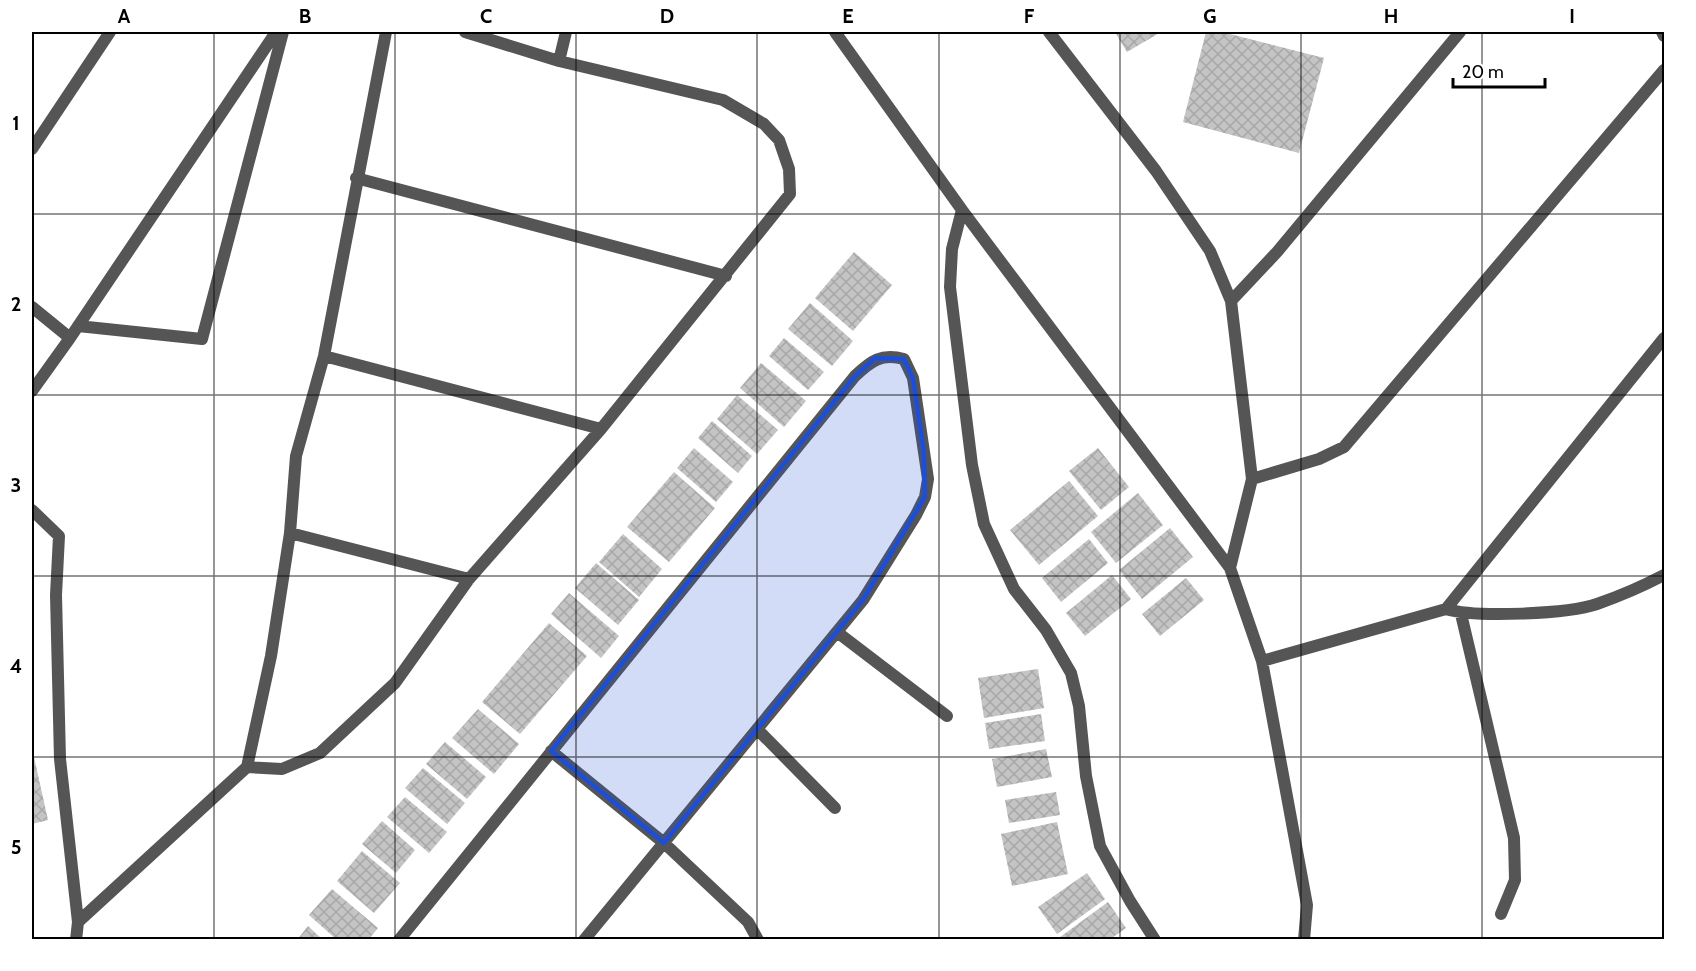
<svg xmlns="http://www.w3.org/2000/svg" width="1696" height="971" font-family="Cabin,sans-serif">
<defs>
<pattern id="building-cross-hatch" width="8" height="8" patternUnits="userSpaceOnUse" patternTransform="scale(1.5)"><rect width="8" height="8" fill="#c4c4c4"/><path d="M0 0l8 8M0 8l8-8" fill="none" stroke="#a7a7a7"/></pattern>
</defs>
<rect width="100%" height="100%" fill="#fff"/>
<path fill="url(#building-cross-hatch)" d="M1115,32H1161L1127,52Z
M1206,32H1222L1324,58L1299,153L1183,122Z
M854,252L892,285L853,331L815,298Z
M810,303L853,341L832,366L788,329Z
M784,338L824,372L808,390L769,356Z
M761,363L806,401L784,427L740,388Z
M737,395L778,430L757,454L717,419Z
M712,421L752,456L738,473L698,438Z
M694,448L733,482L716,502L677,468Z
M1098,448L1129,487L1101,510L1069,471Z
M674,472L715,508L669,562L627,527Z
M1069,481L1098,516L1039,565L1010,530Z
M1138,493L1163,525L1116,563L1091,532Z
M1170,528L1193,557L1142,599L1119,570Z
M623,534L662,569L639,597L599,562Z
M1089,539L1108,563L1061,602L1042,578Z
M596,563L639,600L618,625L575,588Z
M1112,575L1131,599L1085,636L1066,613Z
M1186,578L1204,600L1160,636L1142,614Z
M569,593L619,636L601,658L551,614Z
M549,623L587,656L520,734L482,702Z
M1038,669L1044,708L984,718L978,678Z
M478,709L519,744L494,774L452,738Z
M1041,714L1045,741L989,749L985,723Z
M445,742L486,777L467,799L426,764Z
M32,748L48,820L32,824Z
M1046,749L1052,777L997,787L992,759Z
M423,768L465,803L447,824L405,788Z
M1056,792L1060,815L1009,823L1005,800Z
M405,797L447,832L429,853L387,817Z
M382,821L415,850L396,873L362,844Z
M1057,822L1068,874L1012,886L1001,834Z
M362,851L400,883L374,913L337,881Z
M1087,873L1105,899L1057,934L1038,907Z
M332,889L378,928L368,940H337L309,915Z
M1108,902L1126,928L1109,940H1056Z
M308,926L323,940H297Z"/>
<g fill="none" stroke-linecap="round" stroke-linejoin="round">
<path stroke="#555" stroke-width="12" d="M835,32L962,210L952,249L950,287L972,465L984,524L1014,589L1046,630L1071,673L1079,706L1086,776L1100,846L1130,901L1155,940
M1049,32L1156,171L1210,251L1231,301L1252,479L1230,568
M1662,32L1664,36
M559,61L566,32
M32,149L110,32
M356,178L726,276
M962,210L1230,568L1262,661L1307,905L1304,940
M1231,301L1277,252L1460,32
M32,307L70,338L32,391
M78,326L202,339L283,32
M70,338L276,32
M324,356L601,429
M1252,479L1319,459L1344,447L1664,70
M32,510L59,536L56,595L60,759L78,922L76,940
M290,533L469,579
M1446,609L1664,338
M1461,614L1514,838L1515,880L1501,914
M837,632L947,716
M1262,661L1446,609C1475,618 1568,614 1597,604C1620,596 1643,586 1664,575
M757,729L835,808
M551,751L664,843L748,922L758,940
M247,767L282,769L320,753L395,683L469,579L601,429L790,194L789,169L779,140L764,124L723,100L559,61L465,32
M78,922L247,767L271,656L290,533L296,456L324,356L386,32
M399,940L855,376C871,361 881,353 904,359L913,378L928,479L925,497L916,515L863,600L584,940"/>
</g>
<path fill="#1d4ed8" fill-opacity="0.2" stroke="#1d4ed8" stroke-width="4.5" stroke-linejoin="round" d="M875,358L904,359L913,378L924,452L925,497L863,600L664,843L551,751L855,376Z"/>
<path fill="none" stroke="#000" stroke-width="1.5" stroke-opacity="0.55" d="M214,32V940M395,32V940M576,32V940M757,32V940M939,32V940M1120,32V940M1301,32V940M1482,32V940M32,214H1664M32,395H1664M32,576H1664M32,757H1664"/>
<rect width="1696" height="971" fill="none" stroke="#ffffff" stroke-width="66"/>
<path d="M1453 78v9h92v-9" fill="none" stroke="#000000" stroke-width="3"/>
<text x="1462" y="78" font-size="18" fill="#000000" stroke="#ffffff" stroke-width="4.5" paint-order="stroke">20 m</text>
<rect x="33" y="33" width="1630" height="905" fill="none" stroke="#000" stroke-width="2"/>
<g font-size="20" text-anchor="middle" font-weight="bold" fill="#000">
<text x="124" y="23">A</text>
<text x="305" y="23">B</text>
<text x="486" y="23">C</text>
<text x="667" y="23">D</text>
<text x="848" y="23">E</text>
<text x="1029" y="23">F</text>
<text x="1210" y="23">G</text>
<text x="1391" y="23">H</text>
<text x="1572" y="23">I</text>
<text x="16" y="130">1</text>
<text x="16" y="311">2</text>
<text x="16" y="492">3</text>
<text x="16" y="673">4</text>
<text x="16" y="854">5</text>
</g>
</svg>
